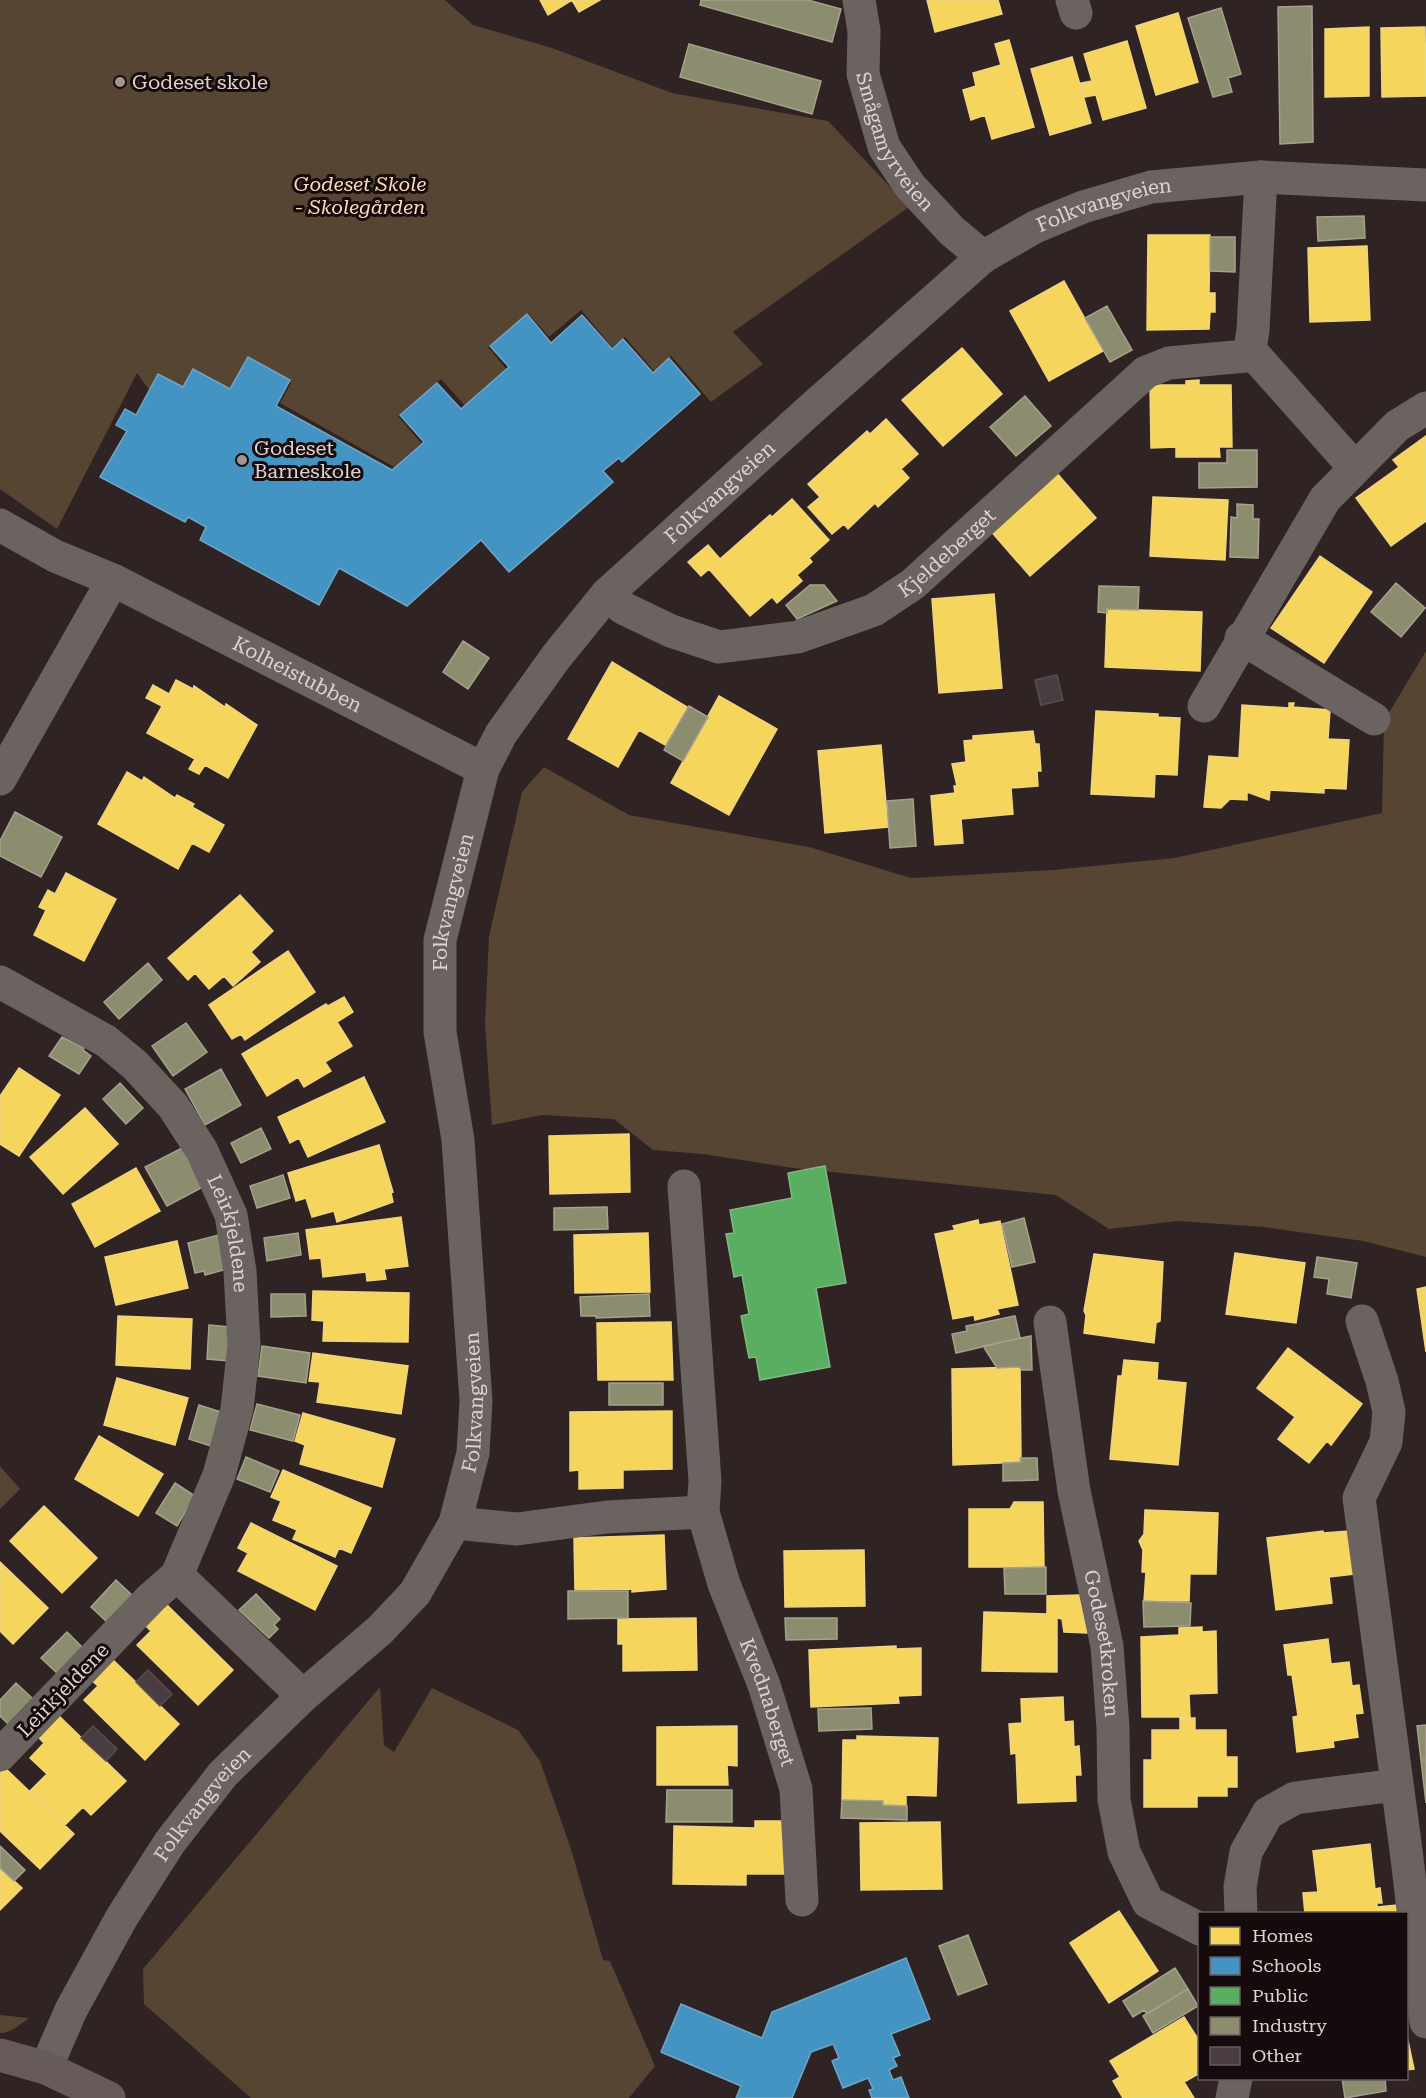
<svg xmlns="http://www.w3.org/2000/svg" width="1426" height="2098" font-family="'Roboto Serif',serif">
<rect width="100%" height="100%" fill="#2f2323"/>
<path fill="#564533" d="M0,0H445L473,25L552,48L672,93L828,121L909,207L733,332L763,364L711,402L671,356L654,371L625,337L612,347L581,310L549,337L528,313L488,347L507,370L465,406L441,379L398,416L421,443L394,467L280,403L291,383L253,361L234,395L174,413L161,406L137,373L57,529L0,489Z
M1426,651V1257L1363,1241L1263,1227L1178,1221L1109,1229L1056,1195L793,1168L703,1154L653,1150L614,1119L542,1115L492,1125L485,1024L489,936L522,792L544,767L629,815L809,847L911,878L1053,870L1174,858L1382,813L1384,721Z
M0,1466L20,1489L0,1509Z
M380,1687L384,1745L394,1752L432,1688L518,1730L540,1761L571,1849L603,1960L610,1961L655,2066L629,2098H251L144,2004L143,1969Z
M0,2015L29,2018C20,2025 11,2033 0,2033Z"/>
<path fill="#f6d55c" stroke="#f0d47f" stroke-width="1.5" d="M540,0H600L579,12L572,0L548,15Z
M927,0H998L1002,14L935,32Z
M1178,13L1198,82L1156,95L1136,26Z
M1369,27V96L1325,97V29Z
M1425,27L1426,96L1382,97L1381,28Z
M1009,40L1034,127L992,139L985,115L971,120L963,90L976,86L973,73L1001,65L995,44Z
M1127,41L1146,108L1103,120L1096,95L1085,97L1081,83L1092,81L1084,54Z
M1072,57L1091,123L1050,135L1031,69Z
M1148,235H1210L1209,293H1215V312H1210L1209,329L1147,330Z
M1367,246L1370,320L1310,322L1308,248Z
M1064,281L1103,351L1049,381L1010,311Z
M962,348L1002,394L943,446L902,400Z
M1199,380V385H1231L1232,447H1219L1220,457H1176V447L1151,448L1150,385H1186V381Z
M886,419L918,454L901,469L909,478L878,507L875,503L848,529L844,524L832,534L808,507L820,497L808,484L867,431L870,434Z
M1426,436V521L1391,546L1356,498L1399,467L1393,460Z
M1055,471L1096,518L1030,576L989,529Z
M1153,497L1228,500L1225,560L1150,556Z
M792,499L829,540L809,558L812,562L797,575L802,581L777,603L772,597L750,616L709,569L701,576L688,562L708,545L720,559L770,515L772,517Z
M1320,556L1372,592L1324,663L1271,628Z
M994,594L1002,688L939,693L932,599Z
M1107,609L1202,612L1200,671L1105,667Z
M612,662L687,707L665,745L639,730L618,767L568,739Z
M176,680L193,689L194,686L225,707L226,704L257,725L228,778L205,765L199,774L189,769L195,759L147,733L162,706L146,698L153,685L169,694Z
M719,696L777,729L729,815L671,783Z
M1289,703H1294L1293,707L1330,710L1328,739L1349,740L1346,789L1324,788V793L1270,790L1269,800L1247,792V800L1230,799L1221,808L1204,807L1209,756L1239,758L1242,705L1289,708Z
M1096,711L1158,714V717L1180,718L1177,775L1155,774L1154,797L1091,794Z
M1033,731L1035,744H1039L1041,771H1037L1038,786L1011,788L1013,814L961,819L963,843L935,845L931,796L955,793L954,786H957L952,764L966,762L964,741L973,740V736Z
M881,745L888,827L825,833L818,751Z
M127,772L142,781L144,777L175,798L177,795L194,804L192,807L224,825L209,852L192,843L178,869L98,824Z
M66,873L116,899L84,961L34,935L46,910L39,907L48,890L55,894Z
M240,895L273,931L251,952L260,962L233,986L224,976L209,989L195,973L188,980L168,958Z
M288,951L315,992L245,1040L241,1034L232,1039L209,1005Z
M344,997L353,1012L337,1022L352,1046L325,1062L331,1071L304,1087L298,1077L267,1096L242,1054L326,1004L328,1006Z
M19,1068L60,1095L19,1156L0,1144V1096Z
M364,1077L385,1122L308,1157L299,1138L290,1143L278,1117Z
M85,1108L118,1144L63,1194L30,1157Z
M629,1134L630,1192L550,1194L549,1136Z
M379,1145L393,1192L391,1193L393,1202L337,1222L334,1211L312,1217L306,1198L296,1201L288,1173Z
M136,1168L160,1211L95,1247L72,1204Z
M401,1217L408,1266L384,1269L386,1279L367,1281L366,1272L323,1277L321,1258L310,1259L306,1230Z
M978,1220L979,1225L1000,1221L1018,1305L997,1309L999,1314L975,1320L974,1315L953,1319L935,1234L955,1230L953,1226Z
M648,1233L650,1292L575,1293L574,1235Z
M177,1241L188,1288L116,1305L105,1257Z
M1235,1253L1305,1263L1296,1323L1226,1314Z
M1094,1254L1163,1262L1160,1321L1156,1323L1154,1343L1084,1333L1086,1315L1084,1311Z
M1426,1287V1352L1417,1289Z
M313,1291L409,1293L408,1342L323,1341L324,1321L312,1320Z
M118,1316L192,1319L190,1369L116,1365Z
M671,1322L673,1380H598L597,1323Z
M1288,1348L1362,1404L1331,1445L1327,1441L1309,1463L1278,1439L1295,1417L1257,1388Z
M313,1353L408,1366L401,1414L317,1402L320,1382L309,1381Z
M1124,1360L1158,1363L1157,1380L1186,1383L1178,1465L1110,1459L1118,1376H1122Z
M1020,1367L1021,1462L953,1465L952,1369Z
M117,1378L188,1398L175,1445L104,1425Z
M672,1411V1469L623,1470V1488L579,1489V1470L570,1471V1412Z
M303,1413L395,1439L382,1487L300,1464L305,1445L295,1441Z
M99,1436L163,1474L138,1516L75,1479Z
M283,1470L371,1508L351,1553L339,1548L335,1557L293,1539L297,1530L273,1520L281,1501L271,1497Z
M1014,1502H1043L1044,1567H969V1509H1010Z
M44,1506L97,1558L62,1593L10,1541Z
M1145,1510L1218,1513L1216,1574H1190L1189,1601H1144L1146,1572H1142L1143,1550L1139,1541L1144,1534Z
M251,1523L337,1566L315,1610L238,1571L248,1553L238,1548Z
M1323,1531V1533L1349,1531L1354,1574L1329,1577L1332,1603L1276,1610L1267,1538Z
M664,1535L666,1589L632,1592V1589L575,1590L574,1538Z
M864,1550L865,1606L785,1607L784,1551Z
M0,1562L48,1608L13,1644L0,1631Z
M1080,1595L1087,1633L1064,1632L1062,1619L1057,1618V1672L982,1671L984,1612L1047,1614V1596Z
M165,1603L233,1670L198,1705L137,1645L151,1631L144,1624Z
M696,1618L697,1670L623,1671V1644H618V1619Z
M1202,1627V1632L1216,1631L1217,1693L1189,1694L1190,1717H1142L1141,1637L1179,1635V1628Z
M1328,1639L1331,1664L1349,1662L1352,1686L1359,1685L1363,1713L1355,1714L1358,1737L1333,1741L1334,1747L1297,1752L1293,1717L1298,1716L1292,1675H1288L1284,1645Z
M896,1646V1649L921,1648V1695L898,1696L899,1703L811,1707L809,1650Z
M111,1658L179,1724L145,1760L84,1700L98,1686L90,1679Z
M1063,1697L1064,1722L1073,1721L1074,1747L1079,1746L1081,1775H1075L1076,1801L1018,1803L1016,1753L1011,1754L1009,1724L1022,1723L1021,1699Z
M57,1714L126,1781L91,1815L83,1807L65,1825L30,1791L47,1774L30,1758L44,1743L36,1735Z
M1180,1718H1195V1730H1226V1757H1237V1787H1227V1796H1197V1807H1144V1760H1152V1730H1180Z
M737,1726V1766L727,1765L728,1785H657V1727Z
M857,1736L938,1738L936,1796L906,1795V1806L883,1805V1801L842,1800L843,1740H857Z
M5,1768L74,1834L40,1869L0,1831V1773Z
M755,1821H784L785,1874H746V1885L673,1884L674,1826L755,1828Z
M940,1822L942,1889L861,1890L860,1823Z
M1370,1844L1375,1889L1380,1888L1382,1903H1377V1907L1397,1905L1398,1914H1305L1303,1893L1318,1892L1313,1851Z
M0,1868L22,1888L0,1910Z
M1119,1911L1158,1971L1109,2003L1070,1943Z
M1184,2017L1200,2042V2073L1184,2082L1194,2098H1123L1113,2081L1120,2077L1110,2061Z
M1406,2031L1414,2069L1406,2070Z"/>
<path fill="#4393c3" stroke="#72a6c7" stroke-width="1.5" d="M527,314L551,343L582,315L612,349L623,339L653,373L669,358L700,394L622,462L619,458L603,471L613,482L509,572L481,540L407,606L339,568L319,605L200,540L206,527L188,517L185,522L100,477L127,431L116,425L125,409L136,415L158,374L183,387L193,369L230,389L248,357L290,380L276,406L392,470L424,442L400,415L437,383L461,409L509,367L490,346Z
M906,1958L930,2019L891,2034L900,2055L893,2058L897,2066L889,2070L893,2080L901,2077L909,2098H872L869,2090L873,2089L868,2078L843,2088L832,2061L839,2058L833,2044L811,2052L792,2098H736L741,2086L661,2052L681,2004L762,2038L772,2012Z"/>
<path fill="#5aae61" stroke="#82b883" stroke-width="1.5" d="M825,1166L846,1283L816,1288L830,1367L760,1380L756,1357L749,1358L741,1316L749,1314L742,1275L734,1277L726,1234L734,1233L730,1210L792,1198L788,1173Z"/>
<path fill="#8c8c6e" stroke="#a6a18c" stroke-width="1.5" d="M701,0H808L841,9L832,42L700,5Z
M1312,6L1313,142L1280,144L1278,7Z
M1221,8L1241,74L1228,78L1232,92L1213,97L1188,18Z
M689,44L821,81L812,114L680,77Z
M1364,216L1365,238L1318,241L1317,217Z
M1210,237H1235V272L1210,271Z
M1107,306L1132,350L1110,362L1085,318Z
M1025,396L1051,426L1016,456L990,427Z
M1227,450H1257V487L1199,488V463H1227Z
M1237,504L1253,505V519H1259L1258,558L1230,557L1231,517L1237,518Z
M1396,583L1425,608L1401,637L1371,612Z
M810,585H824L837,601L797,619L786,605Z
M1099,586L1139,587L1138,610L1107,609V613L1098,612Z
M463,641L489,658L468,689L443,672Z
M689,706L708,717L683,761L664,750Z
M913,799L916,846L890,848L887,801Z
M15,812L62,837L41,877L0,856V841Z
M148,963L162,980L119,1019L104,1002Z
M186,1023L207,1052L173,1076L152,1046Z
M62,1037L84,1048L83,1050L91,1056L79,1074L49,1056Z
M221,1069L241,1105L205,1125L185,1089Z
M120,1083L143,1108L126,1124L103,1099Z
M261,1128L271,1149L241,1163L231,1143Z
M182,1148L203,1187L167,1206L145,1167Z
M283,1175L290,1198L257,1208L250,1186Z
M607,1207L608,1229L554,1230V1208Z
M1024,1218L1035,1262L1012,1267L1002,1224Z
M298,1233L301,1255L267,1261L264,1238Z
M219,1235L227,1269L205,1275L204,1271L195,1273L188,1243Z
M1317,1257L1357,1263L1351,1298L1327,1294L1329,1279L1314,1277Z
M271,1294H305L306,1316L271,1317Z
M649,1294L650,1316L596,1318V1316H581L580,1297Z
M1015,1316L1020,1338L956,1353L952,1334L967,1331L966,1326Z
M209,1325L230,1327L228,1361L207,1359Z
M1031,1336L1032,1370H1021L1020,1367L997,1368L983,1346Z
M262,1346L310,1353L306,1383L258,1376Z
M609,1383H663V1405H609Z
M257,1404L300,1415L293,1441L250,1430Z
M199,1405L221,1412L211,1446L189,1439Z
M246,1457L279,1471L270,1492L237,1479Z
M1020,1458H1037L1038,1480L1003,1481V1463L1021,1462Z
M175,1483L195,1496L177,1526L156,1513Z
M1046,1567V1594H1005L1004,1568Z
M116,1580L133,1596L108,1623L91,1607Z
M568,1591H628V1618L568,1619Z
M256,1594L280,1619L274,1625L278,1629L269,1638L239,1610Z
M1143,1601L1191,1603L1190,1626L1144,1627Z
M785,1618H837V1639L786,1640Z
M67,1632L83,1648L58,1674L41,1658Z
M16,1683L33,1699L9,1725L0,1716V1700Z
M871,1708L872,1729L819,1731L818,1709Z
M1426,1725V1760H1421L1417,1726Z
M1421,1760H1426V1803Z
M667,1790H732V1822H666Z
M842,1800L883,1801V1805L907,1806V1820L841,1818Z
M0,1846L25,1870L14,1881L0,1868Z
M968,1935L987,1984L958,1995L939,1946Z
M1175,1968L1188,1989L1147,2014L1144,2010L1133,2017L1123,2001Z
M1188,1989L1198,2006L1153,2033L1143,2016Z
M1342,2078H1385L1386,2091L1345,2098Z"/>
<path fill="#4a3d41" stroke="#584e50" stroke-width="1.5" d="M1057,675L1063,700L1041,705L1035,680Z
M148,1670L172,1694L160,1706L136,1682Z
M93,1726L117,1749L106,1761L81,1738Z"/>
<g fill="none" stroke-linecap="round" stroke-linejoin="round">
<g stroke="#6b6360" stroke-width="33">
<path id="s1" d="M859,0L864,31L863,74L884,147L910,186L952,231L983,257"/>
<path d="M1072,0L1076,13"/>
<path d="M1250,350L1355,468"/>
<path id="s2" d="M0,525L55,556L113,580L483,769"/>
<path id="s3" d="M607,594L623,608L671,631L719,647L798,637L874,610L913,584L1146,372L1169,363L1246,356L1250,350L1253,330L1261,177"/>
<path d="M1241,638L1374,719"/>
<path d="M1204,706L1325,499L1397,426L1426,408"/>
<path d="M0,779L113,580"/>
<path id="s4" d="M0,982L106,1041L135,1065L173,1106L202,1151L231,1215L240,1271L244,1345L237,1409L219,1475L177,1575L151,1598L0,1755"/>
<path id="s5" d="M684,1186L705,1481L703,1512L724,1584L764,1685L796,1789L802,1900"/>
<path d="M1362,1321L1382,1381L1389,1412L1386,1442L1359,1498L1407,1858L1426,2022"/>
<path id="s6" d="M1050,1322L1074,1491L1107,1646L1113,1728L1114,1800L1124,1852L1148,1902L1200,1929"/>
<path d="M455,1523L517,1529L607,1517L703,1512"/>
<path d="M177,1575L303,1696"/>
<path d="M1241,1914L1240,1887L1246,1852L1268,1813L1295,1798L1396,1785"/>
<path id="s7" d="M46,2068L71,2010L122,1917L170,1842L223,1774L303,1696L380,1630L415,1593L455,1523L473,1453L476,1401L458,1140L440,1032V940L483,769L501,734L556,657L607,594L811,409L983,257L1035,227L1083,207L1151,187L1261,177L1426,185"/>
<path d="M1232,2098L1236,2078"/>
</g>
<path stroke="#665b5a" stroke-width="33" d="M0,2055L46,2068L109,2098"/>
</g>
<g fill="#a39494" stroke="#150b0c" stroke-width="2">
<circle cx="120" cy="82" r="6"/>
<circle cx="242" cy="460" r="6"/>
</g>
<g text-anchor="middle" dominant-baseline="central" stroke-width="6" stroke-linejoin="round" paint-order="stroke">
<g font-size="20" fill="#e1d1d1" stroke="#150b0c" text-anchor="start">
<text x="132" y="82">Godeset skole</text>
<text x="254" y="448">Godeset<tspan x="254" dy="23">Barneskole</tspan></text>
</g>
<g font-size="20" fill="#e1d1d1" stroke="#150b0c">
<text stroke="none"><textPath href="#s1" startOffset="150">Smågamyrveien</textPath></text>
<text stroke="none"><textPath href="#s7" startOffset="2306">Folkvangveien</textPath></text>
<text stroke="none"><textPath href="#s7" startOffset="1820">Folkvangveien</textPath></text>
<text stroke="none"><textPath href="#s3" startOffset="378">Kjeldeberget</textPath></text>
<text stroke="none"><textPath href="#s2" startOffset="333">Kolheistubben</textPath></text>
<text stroke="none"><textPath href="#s7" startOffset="1316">Folkvangveien</textPath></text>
<text stroke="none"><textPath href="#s4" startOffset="356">Leirkjeldene</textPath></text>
<text stroke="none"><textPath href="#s7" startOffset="812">Folkvangveien</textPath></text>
<text stroke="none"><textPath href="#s6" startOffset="326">Godesetkroken</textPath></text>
<text transform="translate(63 1690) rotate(-46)">Leirkjeldene</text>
<text stroke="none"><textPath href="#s5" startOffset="528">Kvednaberget</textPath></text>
<text stroke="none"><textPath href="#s7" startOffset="308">Folkvangveien</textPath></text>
</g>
<g font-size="20" font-style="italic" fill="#fcdcba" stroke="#150b0c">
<text x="360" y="184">Godeset Skole<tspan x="360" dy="23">- Skolegården</tspan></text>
</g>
</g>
<rect x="1198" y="1912" width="210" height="168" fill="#150b0c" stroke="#675a5b" stroke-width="1.5"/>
<rect x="1210" y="1927" width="30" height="18" fill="#f6d55c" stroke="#675a5b" stroke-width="1.5"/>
<text x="1252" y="1942" font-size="18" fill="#e1d1d1">Homes</text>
<rect x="1210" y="1957" width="30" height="18" fill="#4393c3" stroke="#675a5b" stroke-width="1.5"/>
<text x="1252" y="1972" font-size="18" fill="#e1d1d1">Schools</text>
<rect x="1210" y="1987" width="30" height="18" fill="#5aae61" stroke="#675a5b" stroke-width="1.5"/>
<text x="1252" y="2002" font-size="18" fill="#e1d1d1">Public</text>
<rect x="1210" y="2017" width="30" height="18" fill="#8c8c6e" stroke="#675a5b" stroke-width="1.5"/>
<text x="1252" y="2032" font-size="18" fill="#e1d1d1">Industry</text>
<rect x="1210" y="2047" width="30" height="18" fill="#4a3d41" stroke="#675a5b" stroke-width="1.5"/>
<text x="1252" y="2062" font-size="18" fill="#e1d1d1">Other</text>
</svg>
